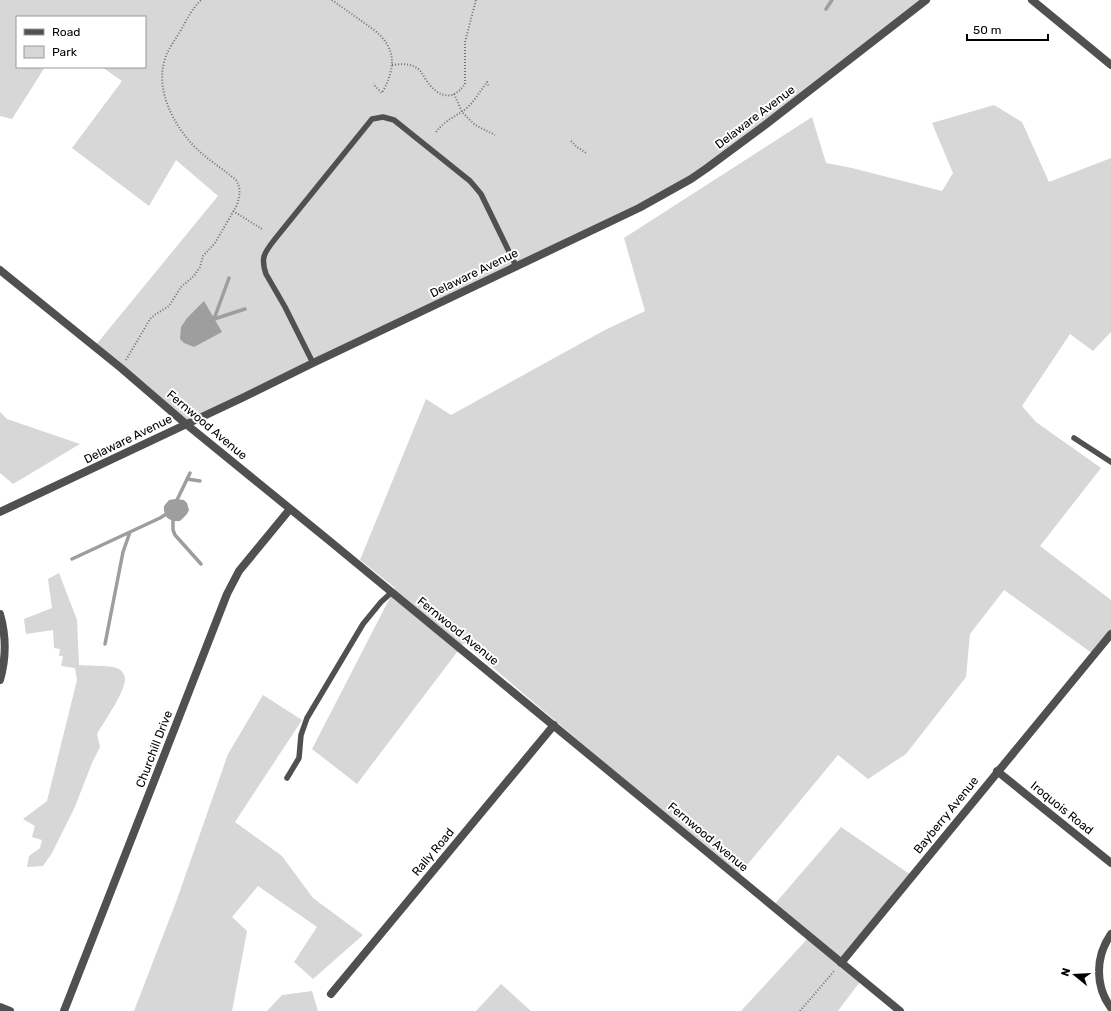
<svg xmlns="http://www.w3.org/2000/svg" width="1111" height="1011" font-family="Rubik,sans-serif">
<rect width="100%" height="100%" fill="#fff"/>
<path fill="#d7d7d7" d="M0,0H925L691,179L186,424L95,346L218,196L176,160L149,206L72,148L122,81L102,67H145V17H17V67H45L12,119L0,116Z
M994,105L1022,122L1049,182L1111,158V332L1093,351L1070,334L1022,406L1036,422L1101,468L1040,546L1111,600V637L1096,656L1004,590L970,634L966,677L906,754L868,779L838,755L738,876L464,643L357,784L312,749L395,588L360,560L426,399L451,415L605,330L645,311L624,238L812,117L826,163L852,168L942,191L953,173L932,123Z
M0,412L7,419L80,444L13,484L0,473Z
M59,573L77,620L79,665C88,666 112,665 119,669C122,671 125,675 125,679C125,692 104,722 97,734L100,747L92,763L74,809L52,853L43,866L27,867L29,856L40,848L42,840L32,837L35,826L23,819L47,801L77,680L75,668L61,666L63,656H59L60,649L54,648L53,630L26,634L24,619L52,608L48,579Z
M263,695L302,720L235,822L282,856L313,898L363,935L313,979L294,962L317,927L258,886L232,917L247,931L232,1011H134L176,902L228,754Z
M841,827L911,875L842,963L862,979L838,1011H741L809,937L773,906Z
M501,984L531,1011H476Z
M312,991L318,1011H267L282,995Z"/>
<path fill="#9e9e9e" d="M204,301L222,332L194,347L184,343L180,339L181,327L187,318Z
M175,499L184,500L187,503L189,510L187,514L180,521C169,522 163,517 164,506L169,500Z"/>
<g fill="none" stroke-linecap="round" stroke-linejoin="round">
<path stroke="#9e9e9e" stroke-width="3.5" d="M826,9L832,0
M214,319L229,278
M214,319L245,309
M187,479L200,481
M177,500L190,473
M173,517V530L175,535L201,564
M72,559L160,518L168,513
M105,644L123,552L130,532"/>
<path stroke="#727272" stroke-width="2" stroke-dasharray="1 2" stroke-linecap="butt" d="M332,0L374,30C398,49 395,69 382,93L373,84
M392,65C401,64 409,63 417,68C421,71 423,75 426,80C437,96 452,103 465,84V42L476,0
M454,94L462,112L475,125L495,135
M436,132C446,119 456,117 468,107C475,100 481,90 487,82L489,87
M571,141L577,147L586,153
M233,211L262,229
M126,360L150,319L156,314L169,306L181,287L194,276L200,267L203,256L215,243L237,205C240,195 241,188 236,180C222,168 206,159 193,145C173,124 155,89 165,59C168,49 175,40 181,30C187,19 192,9 201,0
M800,1011L835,970"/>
<path stroke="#505050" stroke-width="5.5" d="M313,363L285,307L266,274C260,257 265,252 275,239L372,119L383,117L394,120L470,181L476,188L481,194L516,266
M1074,438L1111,462
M287,778L299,758L301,735L307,718L363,624L381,602L392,592"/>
<path stroke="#505050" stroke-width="8" d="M1032,0L1111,65
M0,270L121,368L186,424L326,538L900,1011
M0,512L242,398L313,363L639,208L691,179L707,168L765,125L926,0
M0,614C6,635 6,659 0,680
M997,771L1111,863
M1111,934C1095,957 1095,986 1111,1008
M841,963L1111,634
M331,994L554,725
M0,1007L10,1011
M64,1011L156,776L227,594L239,571L290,509"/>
</g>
<g text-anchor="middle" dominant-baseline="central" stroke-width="4" stroke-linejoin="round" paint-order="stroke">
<g font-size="12" fill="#000" stroke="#fff">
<text transform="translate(755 117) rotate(-37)">Delaware Avenue</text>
<text transform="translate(474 273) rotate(-26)">Delaware Avenue</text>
<text transform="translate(207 425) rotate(40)">Fernwood Avenue</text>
<text transform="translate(128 439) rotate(-26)">Delaware Avenue</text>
<text transform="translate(458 631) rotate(39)">Fernwood Avenue</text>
<text transform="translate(154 749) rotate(-69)">Churchill Drive</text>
<text transform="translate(1062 808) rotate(39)">Iroquois Road</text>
<text transform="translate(946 815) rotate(-51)">Bayberry Avenue</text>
<text transform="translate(708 837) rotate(40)">Fernwood Avenue</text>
<text transform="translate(433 852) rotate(-50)">Rally Road</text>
</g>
</g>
<rect x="16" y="16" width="130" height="52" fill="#ffffff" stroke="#999999"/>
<rect x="24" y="29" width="20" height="6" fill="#505050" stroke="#999999"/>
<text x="52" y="36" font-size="12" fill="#000000">Road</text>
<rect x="24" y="46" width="20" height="12" fill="#d7d7d7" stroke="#999999"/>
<text x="52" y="56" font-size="12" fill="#000000">Park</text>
<g transform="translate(1075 975) rotate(288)" stroke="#ffffff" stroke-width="3" paint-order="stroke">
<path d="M0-3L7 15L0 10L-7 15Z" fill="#000000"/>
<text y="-6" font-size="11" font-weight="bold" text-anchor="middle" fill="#000000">N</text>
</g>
<path d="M967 34v6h81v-6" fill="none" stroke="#000000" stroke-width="2"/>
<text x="973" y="34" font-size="12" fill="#000000" stroke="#ffffff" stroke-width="3" paint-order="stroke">50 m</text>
</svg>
